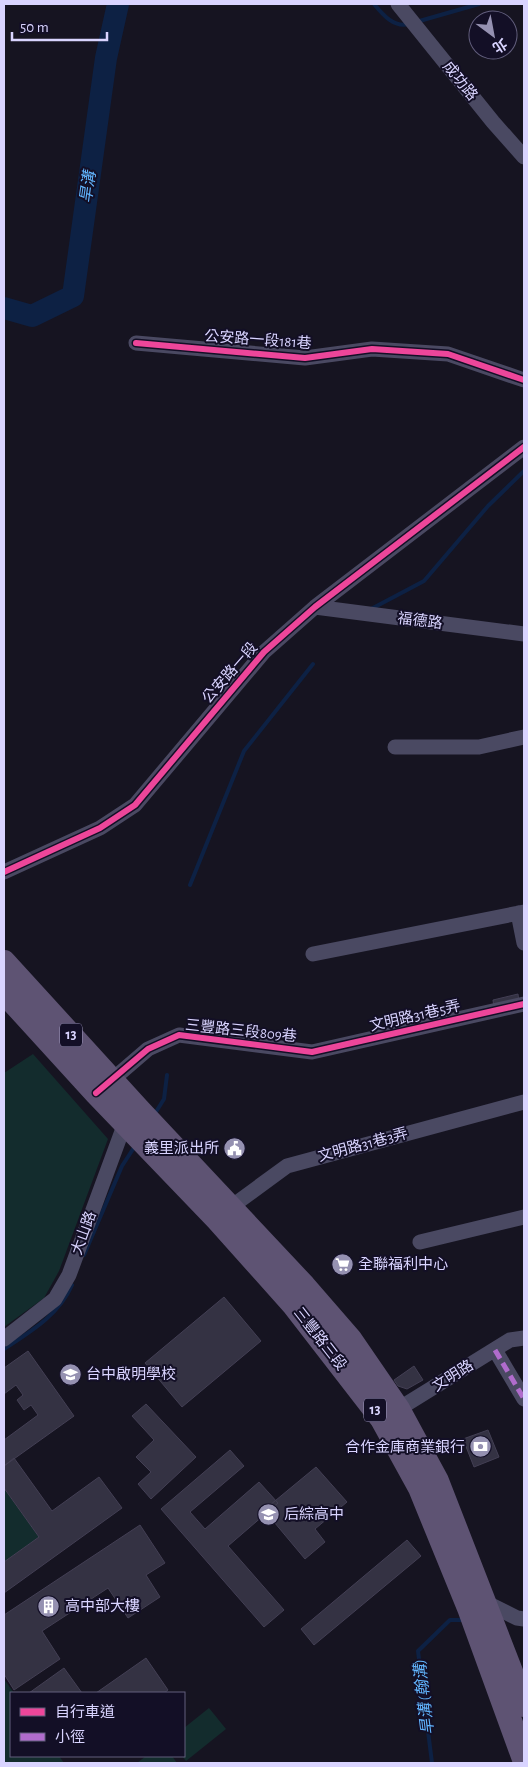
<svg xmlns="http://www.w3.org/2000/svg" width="528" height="1767" font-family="'Alegreya Sans','Noto Sans TC',sans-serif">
<rect width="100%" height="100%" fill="#161421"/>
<path fill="#132c2d" d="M33,1054L108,1139L59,1271L44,1298L4,1327V1073Z
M4,1488L39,1537L4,1562Z
M4,1679L14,1693H11V1756H59L64,1763H4Z
M209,1708L226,1729L186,1761L182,1756H184V1728Z
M146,1756H172L177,1763H137Z"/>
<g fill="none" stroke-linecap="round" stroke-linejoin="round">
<path stroke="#0d2144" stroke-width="4" d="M374,4C383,15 394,28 409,24
M416,22L479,4
M371,609L424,581L488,506L524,471
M190,885L244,751L313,664
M154,1115L164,1099L167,1075
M84,1255L122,1166L135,1146
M4,1349C30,1332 59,1315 72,1285
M432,1763L418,1651L450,1620H465"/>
<path stroke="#0d2144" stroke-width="22" d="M4,308L32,316L73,296L106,58L118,4"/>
</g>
<path fill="#343243" stroke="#433f54" d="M518,994L519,1003L494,1008L493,1000Z
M224,1297L261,1341L182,1407L145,1363Z
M28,1351L74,1416L4,1466V1440L38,1415L31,1405L24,1410L17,1400L23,1395L16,1385L4,1394V1368Z
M414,1366L423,1380L407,1389L398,1386L394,1380Z
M146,1404L196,1457L151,1499L138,1484L151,1472L136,1457L154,1440L132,1416Z
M488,1430L499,1457L474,1467L463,1439Z
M230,1450L244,1466L190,1512L205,1529L259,1482L278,1503L228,1546L284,1610L264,1627L161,1509Z
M14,1458L52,1511L99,1477L122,1508L4,1593V1562L39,1537L4,1488V1466Z
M316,1467L347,1502L315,1529L325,1542L305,1559L264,1510Z
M140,1525L165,1563L146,1575L160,1597L128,1618L108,1588L42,1631L60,1659L14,1690L4,1674V1615Z
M407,1540L421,1556L314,1645L301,1629Z
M146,1658L168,1690L164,1693H96Z
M64,1668L82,1693H29Z"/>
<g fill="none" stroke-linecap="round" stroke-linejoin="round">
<path stroke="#4a4962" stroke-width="15" d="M398,4L493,122L524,157
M136,343L305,358L372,349L448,354L524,380
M315,607L524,634
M395,747H479L524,737
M4,872L100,828L135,805L264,652L315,607L524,447
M518,913L524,943
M313,954L524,912
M105,1086L148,1049L179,1035L312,1052L524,1004
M225,1213L231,1207L287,1166L524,1102
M420,1242L524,1217
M4,1339L55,1299L69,1275L125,1123L129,1118
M495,1350L524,1399
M392,1413L510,1340L524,1338
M483,1603L485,1602L517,1618L524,1619"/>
<path stroke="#5e5373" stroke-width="24" d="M4,962L138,1109L304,1286L350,1339L398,1409L437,1481L524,1705
M4,992L96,1093L218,1220L293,1304L382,1419L420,1488L469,1608L524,1759"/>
<path stroke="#b06ccc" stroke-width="5" stroke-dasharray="10 5" stroke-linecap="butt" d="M495,1350L524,1399"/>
<defs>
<path id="cycleway" d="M136,343L305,358L372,349L448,354L524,380
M4,872L100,828L135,805L264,652L315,607L524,447
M96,1093L148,1049L179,1035L312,1052L524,1004"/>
</defs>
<use href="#cycleway" stroke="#130f26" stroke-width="9"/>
<use href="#cycleway" stroke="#ed469a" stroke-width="6"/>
</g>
<defs>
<symbol id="civic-disc" viewBox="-11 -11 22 22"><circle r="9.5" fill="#9591b1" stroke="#130f26"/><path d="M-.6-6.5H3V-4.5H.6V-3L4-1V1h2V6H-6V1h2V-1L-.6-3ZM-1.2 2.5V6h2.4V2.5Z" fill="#fff"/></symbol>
<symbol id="supermarket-disc" viewBox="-11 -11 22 22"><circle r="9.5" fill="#9591b1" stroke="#130f26"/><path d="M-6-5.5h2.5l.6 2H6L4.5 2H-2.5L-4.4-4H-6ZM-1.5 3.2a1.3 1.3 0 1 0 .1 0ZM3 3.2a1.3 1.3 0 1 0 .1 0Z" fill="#fff"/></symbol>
<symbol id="school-disc" viewBox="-11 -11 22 22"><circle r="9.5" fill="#9591b1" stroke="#130f26"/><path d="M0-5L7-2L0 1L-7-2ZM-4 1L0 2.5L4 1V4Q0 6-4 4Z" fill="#fff"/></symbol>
<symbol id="bank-disc" viewBox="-11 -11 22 22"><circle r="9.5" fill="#9591b1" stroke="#130f26"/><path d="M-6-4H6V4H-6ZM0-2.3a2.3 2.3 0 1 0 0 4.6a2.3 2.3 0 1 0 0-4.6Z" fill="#fff"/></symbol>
<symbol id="building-disc" viewBox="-11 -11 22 22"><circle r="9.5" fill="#9591b1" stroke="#130f26"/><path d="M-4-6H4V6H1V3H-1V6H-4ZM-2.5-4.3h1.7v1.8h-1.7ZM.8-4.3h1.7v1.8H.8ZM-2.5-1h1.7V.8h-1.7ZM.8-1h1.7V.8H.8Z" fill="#fff"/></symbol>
</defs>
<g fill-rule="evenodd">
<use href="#civic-disc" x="222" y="1136" width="25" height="25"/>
<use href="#supermarket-disc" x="330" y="1252" width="25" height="25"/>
<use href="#school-disc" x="58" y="1362" width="25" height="25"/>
<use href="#bank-disc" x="468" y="1434" width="25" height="25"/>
<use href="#school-disc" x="256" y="1502" width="25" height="25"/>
<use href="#building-disc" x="36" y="1594" width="25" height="25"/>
</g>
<g text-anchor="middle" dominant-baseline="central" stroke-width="4" stroke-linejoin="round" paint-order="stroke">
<g fill="#130f26" stroke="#9e99be" stroke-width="1">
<rect x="60" y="1023.5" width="22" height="23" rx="4"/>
<rect x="364" y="1398.5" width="22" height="23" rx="4"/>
</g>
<g font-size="14" font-weight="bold" fill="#d9d4ff">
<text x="71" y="1035">13</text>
<text x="375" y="1410">13</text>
</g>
<g font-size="15" fill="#d9d4ff" stroke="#130f26">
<text transform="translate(460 81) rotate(51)">成功路</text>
<text transform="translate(258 340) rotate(4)">公安路一段181巷</text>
<text transform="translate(420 621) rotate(7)">福德路</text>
<text transform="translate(230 673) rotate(-49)">公安路一段</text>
<text transform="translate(415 1016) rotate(-13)">文明路31巷5弄</text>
<text transform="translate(241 1031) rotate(6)">三豐路三段809巷</text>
<text transform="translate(363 1145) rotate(-15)">文明路31巷3弄</text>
<text transform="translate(84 1233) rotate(-70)">大山路</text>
<text transform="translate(320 1339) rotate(52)">三豐路三段</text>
<text transform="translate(453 1376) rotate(-32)">文明路</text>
</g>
<g font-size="15" fill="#d9d4ff" stroke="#130f26" text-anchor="start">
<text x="219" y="1148" text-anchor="end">義里派出所</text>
<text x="358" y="1264">全聯福利中心</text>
<text x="86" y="1374">台中啟明學校</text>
<text x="465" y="1447" text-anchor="end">合作金庫商業銀行</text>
<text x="284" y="1514">后綜高中</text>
<text x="65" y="1606">高中部大樓</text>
</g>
<g font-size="16" font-style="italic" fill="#62b6ff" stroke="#130f26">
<text transform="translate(88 187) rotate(-82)">旱溝</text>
<text transform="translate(424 1697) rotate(-97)">旱溝 (翰溝)</text>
</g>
</g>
<rect width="528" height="1767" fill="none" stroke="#d9d4ff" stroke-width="10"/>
<rect x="10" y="1692" width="175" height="65" fill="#130f26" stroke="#625e7d"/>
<rect x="20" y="1708" width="25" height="8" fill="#ed469a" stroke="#625e7d"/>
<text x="55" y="1717" font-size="15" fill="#d9d4ff">自行車道</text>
<rect x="20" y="1733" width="25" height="8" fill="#b06ccc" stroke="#625e7d"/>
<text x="55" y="1742" font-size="15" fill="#d9d4ff">小徑</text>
<g transform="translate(493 35) rotate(148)"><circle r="24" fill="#130f26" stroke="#625e7d"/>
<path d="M0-4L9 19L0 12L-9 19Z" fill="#9591b1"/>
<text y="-8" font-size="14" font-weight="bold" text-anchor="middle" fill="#d9d4ff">北</text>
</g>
<path d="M12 32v8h95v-8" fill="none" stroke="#d9d4ff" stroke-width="2.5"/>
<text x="20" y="32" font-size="15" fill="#d9d4ff" stroke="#130f26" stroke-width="4" paint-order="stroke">50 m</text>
</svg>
